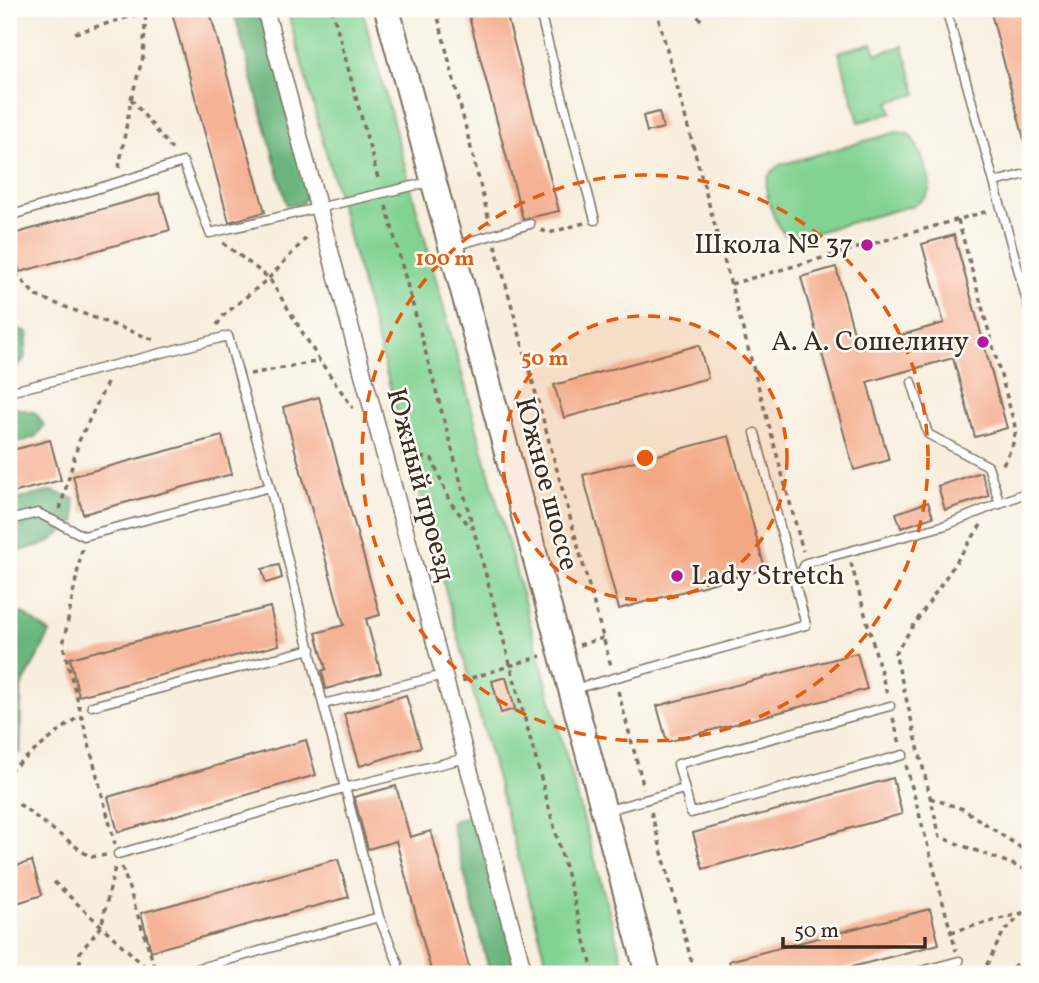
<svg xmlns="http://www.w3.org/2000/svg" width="1039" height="983" font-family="Vollkorn,serif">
<rect width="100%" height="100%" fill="#fdfcf7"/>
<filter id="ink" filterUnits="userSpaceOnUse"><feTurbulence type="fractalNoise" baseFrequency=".0143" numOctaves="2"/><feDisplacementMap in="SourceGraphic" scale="14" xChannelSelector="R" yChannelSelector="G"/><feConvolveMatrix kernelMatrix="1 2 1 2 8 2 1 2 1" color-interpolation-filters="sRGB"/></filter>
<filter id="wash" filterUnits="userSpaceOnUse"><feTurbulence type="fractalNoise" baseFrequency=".00686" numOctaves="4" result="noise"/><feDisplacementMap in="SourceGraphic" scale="28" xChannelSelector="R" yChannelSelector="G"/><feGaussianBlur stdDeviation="1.57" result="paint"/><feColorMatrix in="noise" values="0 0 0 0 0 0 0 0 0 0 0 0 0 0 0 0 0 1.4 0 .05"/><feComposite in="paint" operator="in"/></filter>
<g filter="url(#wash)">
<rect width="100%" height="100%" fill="#f8eedd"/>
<path fill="#82d393" stroke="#5e7e58" stroke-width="2" d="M287,9H362L626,974H550Z
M872,43L876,54L903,46L917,94L889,102L892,113L859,122L839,52Z
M897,132C901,133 905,133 908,134C916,138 930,176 930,185C930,195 921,201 914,205L799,237C795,237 791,237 788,236C776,231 764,193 767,181C769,173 773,169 780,165Z"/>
<path fill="#69b57d" stroke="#52704e" stroke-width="2" d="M233,9H268L309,194L300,205H287Z
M9,327L28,332L24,359L9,375Z
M9,406L36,413L44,426L35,437L9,446Z
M52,491L74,499L76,522L48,543L9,554V501Z
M23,613L50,633L21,688L20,752L9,758V617Z
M479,811L522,974H490L451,822Z"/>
<g id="blocks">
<path fill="#f5b295" d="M171,9H209L265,212L229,222Z
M467,9H505L559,211L523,219Z
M990,9H1028L1030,18V142L1025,143Z
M659,112L663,128L647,132L643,116Z
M159,193L170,230L20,272L10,235Z
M954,235L1007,428L975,437L953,358L867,382L889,460L854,470L801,277L836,267L858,347L944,323L922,244Z
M699,345L708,378L564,418L554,385Z
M319,397L380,615L366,619L381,673L326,689L322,671L326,669L316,633L344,625L283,407Z
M222,436L232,474L83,514L73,476Z
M729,436L765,569L619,609L583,475Z
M50,440L61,480L9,494V451Z
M981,472L989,496L945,510L938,486Z
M928,502L933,517L901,528L896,513Z
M279,565L282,578L266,583L262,569Z
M270,607L279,645L79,696L70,658Z
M857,653L867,689L667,742L657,706Z
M506,677L515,709L501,713L492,681Z
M406,695L421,747L360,766L344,714Z
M306,740L316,775L118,832L108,797Z
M893,778L902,814L703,869L693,833Z
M396,786L410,837L431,831L471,974H432L396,841L368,849L354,797Z
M338,859L349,897L151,951L141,913Z
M32,861L42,895L14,904L9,886V868Z
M930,909L939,944L825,974H733L729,961Z"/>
</g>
</g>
<g filter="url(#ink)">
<use href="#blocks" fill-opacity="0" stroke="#7d6f61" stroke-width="2"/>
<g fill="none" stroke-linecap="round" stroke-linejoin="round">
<defs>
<path id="lane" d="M539,9L595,220
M946,9L1030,312
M995,182L1030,173
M9,216L183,162L210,233L430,182
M454,246L530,224
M912,382L928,434L988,466L1000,504
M9,392L228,336L270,487L323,704
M755,433L795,583
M9,520L38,513L84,536L270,487
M574,689L806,625L795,583L806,563L946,525L1030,491
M92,706L311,649
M890,706L678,764L691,813L903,755
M608,810L684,789
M118,854L344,788L466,758
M379,917L398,963L397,974
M179,974L379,917L323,704L444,675
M910,974L959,961"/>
<path id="street" d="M265,9L524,974"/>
<path id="primary" d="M387,9L648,974"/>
</defs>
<use href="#lane" stroke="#7d6f61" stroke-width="11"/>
<use href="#street" stroke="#7d6f61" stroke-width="19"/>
<use href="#primary" stroke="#7d6f61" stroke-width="28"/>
<path stroke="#7d6f61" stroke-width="3.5" stroke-dasharray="5 5" stroke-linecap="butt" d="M332,9L379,182
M436,9L490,224
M656,9L803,551
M691,9L702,21
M75,33L146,12L149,9
M131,99L174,152
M119,168L131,99L143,57L146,12
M386,206L594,974
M958,220L1016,430L1012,447L1002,466
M541,230L549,233L584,223
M223,243L269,278L320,361L353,408
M495,245L611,666
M9,266L36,296L157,341
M731,284L988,211
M217,325L224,315L269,278L309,235
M250,374L320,361
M401,454L432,459L450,502L471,528
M60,509L79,441L109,379
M981,525L895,653L940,837L1030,871
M82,549L63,645L115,844
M851,563L887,694
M579,645L603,638
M462,681L541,656
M618,691L644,788
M893,718L900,744
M906,765L956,951
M9,771L79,716
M930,798L963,809L1030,854
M9,801L20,805L90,857L107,855
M651,812L695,974
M122,867L157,974
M54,882L153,974
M951,932L1030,911
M80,974V952L101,927L115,867
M982,974L1003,933L1022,914
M1005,974L1030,952"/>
<use href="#lane" stroke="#fff" stroke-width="8"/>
<use href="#street" stroke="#fff" stroke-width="16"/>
<use href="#primary" stroke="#fff" stroke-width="24"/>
</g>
</g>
<circle cx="645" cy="458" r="142" fill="#e8590c" fill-opacity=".12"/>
<g fill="none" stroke="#e8590c" stroke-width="3.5" stroke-dasharray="12 9">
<circle cx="645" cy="458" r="142"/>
<circle cx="645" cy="458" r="283"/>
</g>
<g fill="#b5179e" stroke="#fdfcf7" stroke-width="2.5">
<circle cx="867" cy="245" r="7"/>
<circle cx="983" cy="342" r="7"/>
<circle cx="677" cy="576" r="7"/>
</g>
<g text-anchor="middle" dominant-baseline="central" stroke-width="5" stroke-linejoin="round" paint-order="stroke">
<g font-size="28" fill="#3b2a1e" stroke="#fdfcf7" text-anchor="end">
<text x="853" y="245">Школа № 37</text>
<text x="969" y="342">А. А. Сошелину</text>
<text x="691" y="576" text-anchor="start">Lady Stretch</text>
</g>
<g font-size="28" fill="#3b2a1e" stroke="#fdfcf7">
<text transform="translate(546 484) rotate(75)">Южное шоссе</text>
<text transform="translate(420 485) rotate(75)">Южный проезд</text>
</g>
</g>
<circle cx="645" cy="458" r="10" fill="#e8590c" stroke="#fdfcf7" stroke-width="3.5"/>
<g font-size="21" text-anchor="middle" font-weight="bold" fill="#e8590c" stroke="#fdfcf7" stroke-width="5" stroke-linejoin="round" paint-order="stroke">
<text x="445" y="265">100 m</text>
<text x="545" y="365">50 m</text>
</g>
<rect width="1039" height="983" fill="none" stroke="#fdfcf7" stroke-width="35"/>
<path d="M783 937v10h142v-10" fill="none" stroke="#3b2a1e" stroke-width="3.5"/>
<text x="794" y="937" font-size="21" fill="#3b2a1e" stroke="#fdfcf7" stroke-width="5" paint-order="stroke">50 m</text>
</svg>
